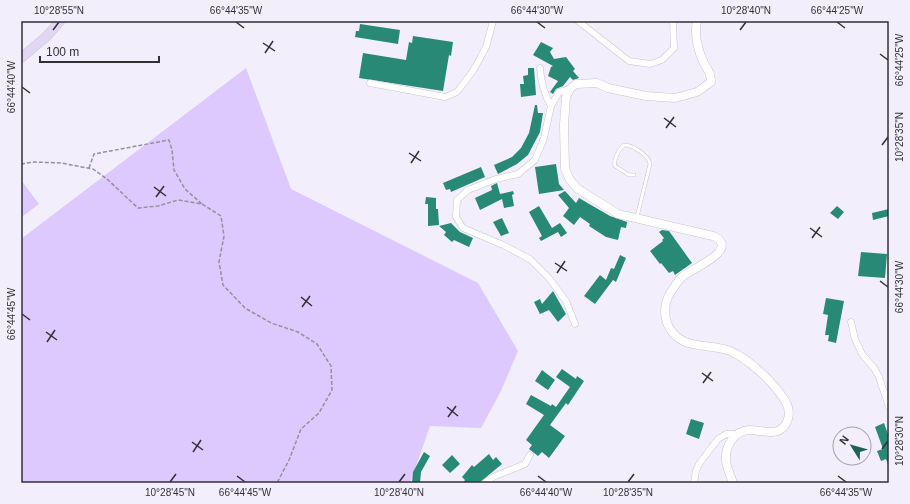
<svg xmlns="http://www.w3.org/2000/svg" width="910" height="504" font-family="Helvetica,sans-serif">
<rect width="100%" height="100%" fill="#f3eefb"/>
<path fill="#ddc9fd" d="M246,68L291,189L478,283L518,351L501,391L481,428L430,426L410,483H21V239Z
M21,180L39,204L23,216L21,214Z"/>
<path fill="#288977" d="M360,24L400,30L398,44L355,37L356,31H359Z
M413,36L453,42L451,56L449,55L443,91L359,78L363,53L406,60L409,42L412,43Z
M541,42L553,48L550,52L554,59L566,57L575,69L573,71L579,78L573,80L570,77L563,86L556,89L553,94L550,92L558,81L548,76L551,67L553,66L533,55Z
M528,68H534L536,95L521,97L520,84H524L523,76L528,75Z
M535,105H537L538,113H543L540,132L528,155L517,164L498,174L494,165L512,157L521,148L529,133Z
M556,164L559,184L564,190L539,194L535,167Z
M481,167L485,177L451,192L450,189L446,190L443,183Z
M497,183L500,194L513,191L514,194L512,195L514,206L504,208L502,199L480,210L475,198L492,190L491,186Z
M565,191L576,203L579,198L610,216L627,222L626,228L621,227L618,240L606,237L589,226L590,224L580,217L574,225L563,216L569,208L558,195Z
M426,197L436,198V209H438L439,225L428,226V204H425Z
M539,206L552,228L560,223L567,233L561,237L558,232L541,241L539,238L542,236L529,212Z
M837,206L844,212L838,219L830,213Z
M889,209V216L873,220L872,213Z
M502,218L509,233L501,236L493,222Z
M451,223L460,232L473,238L469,247L454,240L452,242L444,235L446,232L439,226Z
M662,230L669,231L692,263L675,275L673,271L669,273L661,263L660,264L650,251L663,241L662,240L664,238L659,232Z
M861,252L887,254L885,278L858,276Z
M620,255L626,258L616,282L613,280L595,304L584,296L600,275L606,280L611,268L614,269Z
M553,291L566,314L558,322L549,310L540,314L534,302L540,299L542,304Z
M826,298L844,301L836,343L828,341L829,335H825L828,315L823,314Z
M562,369L576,379L577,376L584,381L568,405L566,403L550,425L565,436L549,458L542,452L538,456L529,449L532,445L526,440L544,415L526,404L531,395L551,406L552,404L556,407L570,387L556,377Z
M542,370L555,380L548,390L535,381Z
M691,419L704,423L699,439L686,434Z
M884,423L889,437L888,464L886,459L881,461L877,451L883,449L875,427Z
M424,452L430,456L421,472L420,483H412L413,472Z
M489,454L493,460L496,457L502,464L479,483H463L465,480L462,477L472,465L474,467Z
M452,455L460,464L450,473L442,465Z"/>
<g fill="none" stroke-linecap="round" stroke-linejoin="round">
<defs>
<path id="service" d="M634,175H629L615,166C613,160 619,149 624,145C632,145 649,155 650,164L637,217"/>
<path id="minor" d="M578,21L629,61L650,64L662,60L674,48L673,21
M540,68C541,83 544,94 551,106
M370,83L445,97L457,92L473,71L486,47L493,21
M570,89L559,92L551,106L544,138L535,160L518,174L496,179L468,190L457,200L456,217L463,228L503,245L530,259L549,278L566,301L575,324
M851,322L855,339L862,354L874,368L879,377L889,407
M485,483L493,477L525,464L530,455
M694,483L696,471L699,464L718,439L726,434H735"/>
<path id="tertiary" d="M697,21C694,35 698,52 705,65C709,72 711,74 711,82L697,92L675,98L646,96L608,88L597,83L576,84L570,89L566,97L564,125L565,169L570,180L578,189L618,214L713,236C742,249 691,269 682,277C676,283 672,290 668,297C664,306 664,314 667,323C679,352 707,342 730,351C749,359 773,382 784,399C788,405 790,412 788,419C782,439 763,430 749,430C734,431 725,446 726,460C726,467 731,476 733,483"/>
<path id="secondary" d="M21,58L47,36L60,21"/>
</defs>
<use href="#service" stroke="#c7c3cf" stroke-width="4"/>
<use href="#minor" stroke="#c7c3cf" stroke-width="7"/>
<use href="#tertiary" stroke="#c7c3cf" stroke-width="9"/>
<use href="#secondary" stroke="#c7c3cf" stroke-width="10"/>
<path stroke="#95919a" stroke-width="1.5" stroke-dasharray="4 2" stroke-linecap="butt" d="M21,164L34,162L61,163L93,169L107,179L138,208L158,206L178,200L202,204L221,216L224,236L219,262L223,285L245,308L271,323L298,332L317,344L331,366L332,390L319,413L301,429L289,460L277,483
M89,168L94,154L169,140L172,150L174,170L185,189L202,204"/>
<use href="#service" stroke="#fff" stroke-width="3"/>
<use href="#minor" stroke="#fff" stroke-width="6"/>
<use href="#tertiary" stroke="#fff" stroke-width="8"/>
<use href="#secondary" stroke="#e2d7f3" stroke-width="9"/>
</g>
<path fill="none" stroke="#323035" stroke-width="1.5" d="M236,22L244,28M537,22L545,28M837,22L845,28M53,30L59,22M740,30L746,22M263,43L275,51M265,53L273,41M880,54L888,60M22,87L30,93M664,118L676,127M666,128L674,117M882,145L888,137M409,153L421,161M411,163L419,151M154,187L166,196M156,197L164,186M810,228L822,237M812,238L820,227M555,263L567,271M557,273L565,261M880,281L888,287M301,297L312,306M302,307L310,296M22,314L30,320M46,332L57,340M47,342L55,330M702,373L713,381M703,383L711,372M447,407L458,416M448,417L456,406M192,442L203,450M882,449L888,441M193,452L201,440M237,476L245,482M538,476L546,482M838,476L846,482M170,482L176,474M399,482L405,474M628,482L634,474"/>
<rect width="910" height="504" fill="none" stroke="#f3eefb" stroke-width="44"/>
<g transform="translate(852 446) rotate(307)"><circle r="19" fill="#f3eefb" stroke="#a6a2ac"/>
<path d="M0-3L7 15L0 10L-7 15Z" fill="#1d6356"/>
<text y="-6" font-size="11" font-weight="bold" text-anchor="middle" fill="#323035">N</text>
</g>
<path d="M40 56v6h119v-6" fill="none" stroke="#323035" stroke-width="2"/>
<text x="46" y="56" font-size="12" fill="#323035" stroke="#f3eefb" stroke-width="3" paint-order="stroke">100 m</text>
<rect x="22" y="22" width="866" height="460" fill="none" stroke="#323035" stroke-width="1.5"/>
<g font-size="10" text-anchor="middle" fill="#323035">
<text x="59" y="14">10°28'55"N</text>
<text x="236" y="14">66°44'35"W</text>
<text x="537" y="14">66°44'30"W</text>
<text x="746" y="14">10°28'40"N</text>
<text x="837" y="14">66°44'25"W</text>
<text transform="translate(899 60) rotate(-90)" y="4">66°44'25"W</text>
<text transform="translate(11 87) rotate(-90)" y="4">66°44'40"W</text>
<text transform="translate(899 137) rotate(-90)" y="4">10°28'35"N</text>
<text transform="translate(899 287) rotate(-90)" y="4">66°44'30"W</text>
<text transform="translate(11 314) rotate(-90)" y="4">66°44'45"W</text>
<text transform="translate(899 441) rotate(-90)" y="4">10°28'30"N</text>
<text x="170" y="496">10°28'45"N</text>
<text x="245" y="496">66°44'45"W</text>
<text x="399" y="496">10°28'40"N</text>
<text x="546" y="496">66°44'40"W</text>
<text x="628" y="496">10°28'35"N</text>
<text x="846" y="496">66°44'35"W</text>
</g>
</svg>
